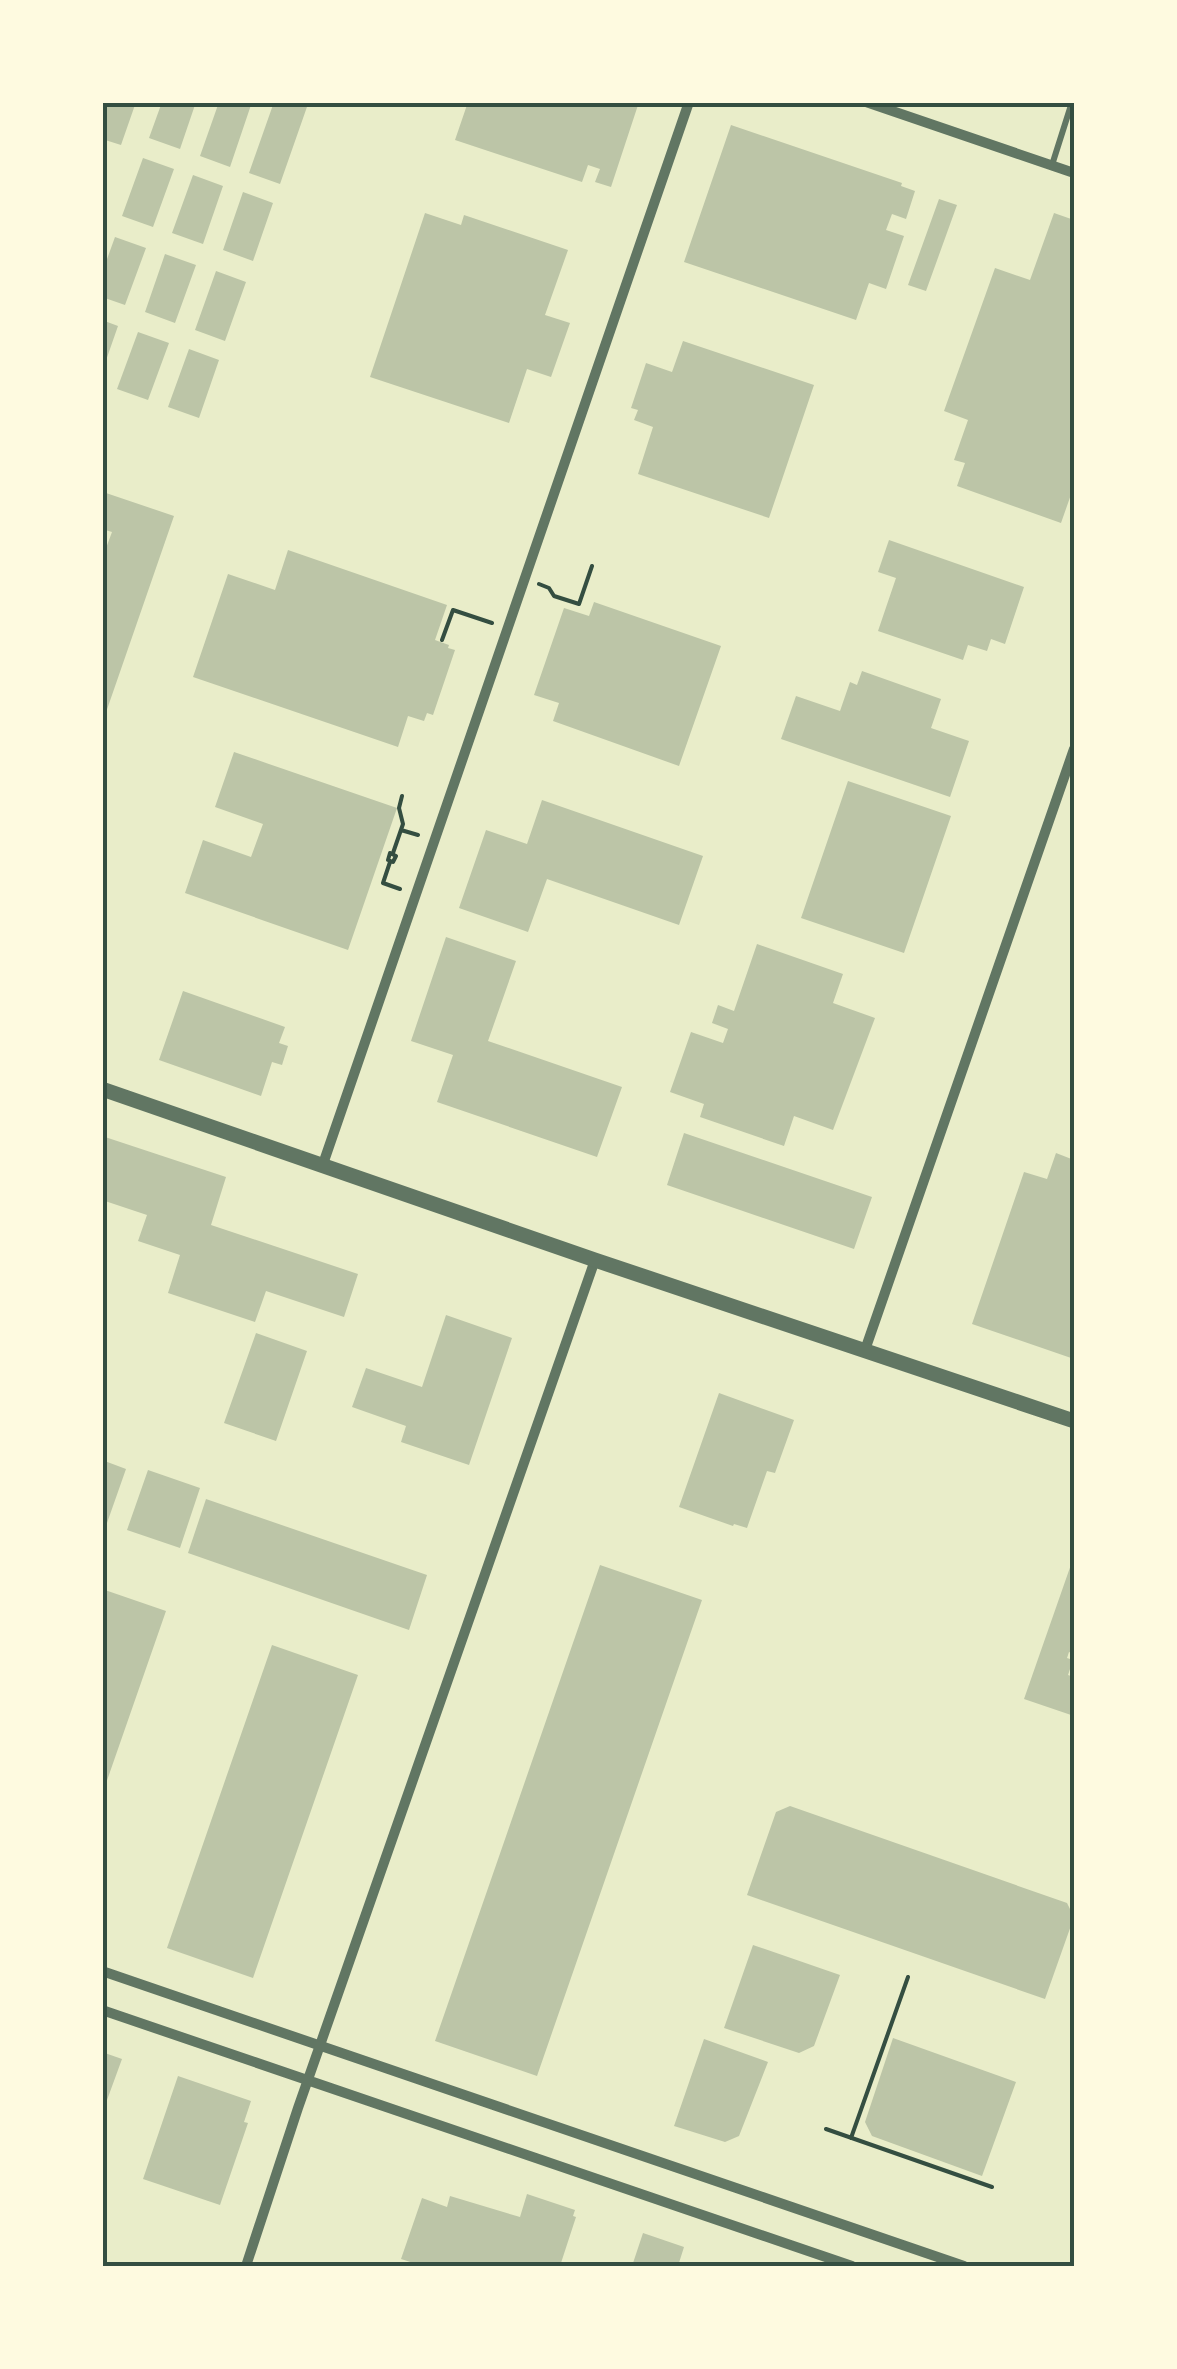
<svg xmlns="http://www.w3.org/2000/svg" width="1177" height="2369" font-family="Quicksand,sans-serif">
<rect width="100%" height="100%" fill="#e9edc9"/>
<path fill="#bcc5a7" d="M102,102H136L121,145L102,139Z
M162,102H196L180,149L149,138Z
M219,102H252L230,167L200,156Z
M274,102L308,104L280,184L249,173Z
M468,102H639L611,187L595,182L600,169L588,165L582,182L455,140Z
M731,125L902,183L901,186L915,191L906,219L892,214L886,230L904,236L886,289L869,283L856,320L684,262Z
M143,158L174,169L153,227L122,216Z
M193,175L223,186L203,244L172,233Z
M243,192L273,203L253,261L223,250Z
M939,199L957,205L926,291L908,285Z
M425,213L461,225L464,215L568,250L545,315L570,323L551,377L527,369L509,423L370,377Z
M1054,213L1074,220V486L1061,523L957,486L965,463L954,460L968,420L944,411L995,268L1030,280Z
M115,237L146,248L125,305L102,297V273Z
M165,254L196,265L175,323L145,312Z
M216,271L246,282L225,341L195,330Z
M102,320L118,326L103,369H102Z
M138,332L169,343L148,400L117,389Z
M683,341L814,385L769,518L638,474L653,427L634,420L638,410L631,408L646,363L672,372Z
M189,349L219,360L199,418L168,407Z
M106,493L174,516L103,721L102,559L112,532L102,529V504Z
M889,540L1024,587L1005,644L991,639L987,651L968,645L963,660L878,631L896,578L878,572Z
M288,550L447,605L435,640L449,645L448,648L455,650L433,715L427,713L424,721L408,716L398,747L193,677L228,574L275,590Z
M594,602L721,646L679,766L553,721L559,703L534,695L564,608L589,616Z
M862,671L941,699L931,728L969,741L950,797L781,739L796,696L840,711L850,682L857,685Z
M234,752L397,808L348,950L185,893L203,840L251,857L263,824L215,807Z
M848,781L951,816L904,953L801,918Z
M542,800L703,856L679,925L547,879L528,932L459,908L486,830L527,844Z
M446,937L516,961L488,1041L622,1087L597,1157L437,1102L453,1055L411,1041Z
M757,944L843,974L833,1003L875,1018L833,1130L794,1116L784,1146L700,1117L704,1104L670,1092L691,1032L723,1043L728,1029L712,1023L718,1005L734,1011Z
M183,991L285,1027L279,1043L288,1046L282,1065L272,1062L261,1096L159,1060Z
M684,1133L872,1197L854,1249L667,1185Z
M102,1136L226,1177L211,1225L358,1274L344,1317L266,1291L255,1322L168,1293L180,1255L138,1241L147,1215L102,1200Z
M1056,1153L1074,1160V1359L972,1324L1024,1172L1047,1179Z
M446,1315L512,1338L469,1465L401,1442L406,1426L352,1407L366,1368L422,1387Z
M256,1333L307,1351L276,1441L224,1423Z
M719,1393L794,1420L775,1473L767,1471L747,1528L734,1524L733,1526L679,1507Z
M102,1460L126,1469L107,1523L102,1522Z
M148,1470L200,1488L180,1548L127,1530Z
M206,1499L427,1575L409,1630L188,1553Z
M1074,1556V1654L1069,1652L1067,1658L1073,1660L1068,1675L1074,1677V1716L1024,1699Z
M600,1565L702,1600L537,2076L435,2041Z
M102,1589L166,1611L103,1792H102Z
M272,1645L358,1675L253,1978L167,1948Z
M790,1806L1067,1903L1074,1917L1045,1999L747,1895L776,1812Z
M753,1945L840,1975L814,2046L799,2053L724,2028Z
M893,2038L1016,2082L982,2176L872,2136L865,2122Z
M704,2039L768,2062L739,2136L725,2142L674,2126Z
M102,2052L122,2059L103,2111H102Z
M178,2076L251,2101L244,2122L248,2123L220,2205L143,2179Z
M527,2194L575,2210L573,2216L576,2217L560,2266H423L401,2259L422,2198L447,2207L450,2196L520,2217Z
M643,2233L684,2247L678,2266H632Z"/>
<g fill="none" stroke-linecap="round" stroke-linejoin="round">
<path stroke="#344e41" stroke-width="4" d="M539,584L549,588L554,596L579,604L592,566
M442,640L453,610L492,623
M401,830L418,835
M390,853L396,856L393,862L388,860Z
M393,853L403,824L399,808L402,796
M390,862L383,883L400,889
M826,2129L992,2187
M851,2138L908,1977"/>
<path stroke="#617663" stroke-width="6" d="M1052,165L1072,102"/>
<path stroke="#617663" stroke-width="10" d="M866,102L1074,173
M323,1164L689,102
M865,1350L1074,749
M102,1971L964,2266
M102,2010L852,2266
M246,2266L298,2108L595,1260"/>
<path stroke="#617663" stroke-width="15" d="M102,1089L595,1260L1074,1421"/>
</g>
<rect width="1177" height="2369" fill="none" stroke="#fefae0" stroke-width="210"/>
<rect x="105" y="105" width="967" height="2159" fill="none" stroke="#344e41" stroke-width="4"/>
</svg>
